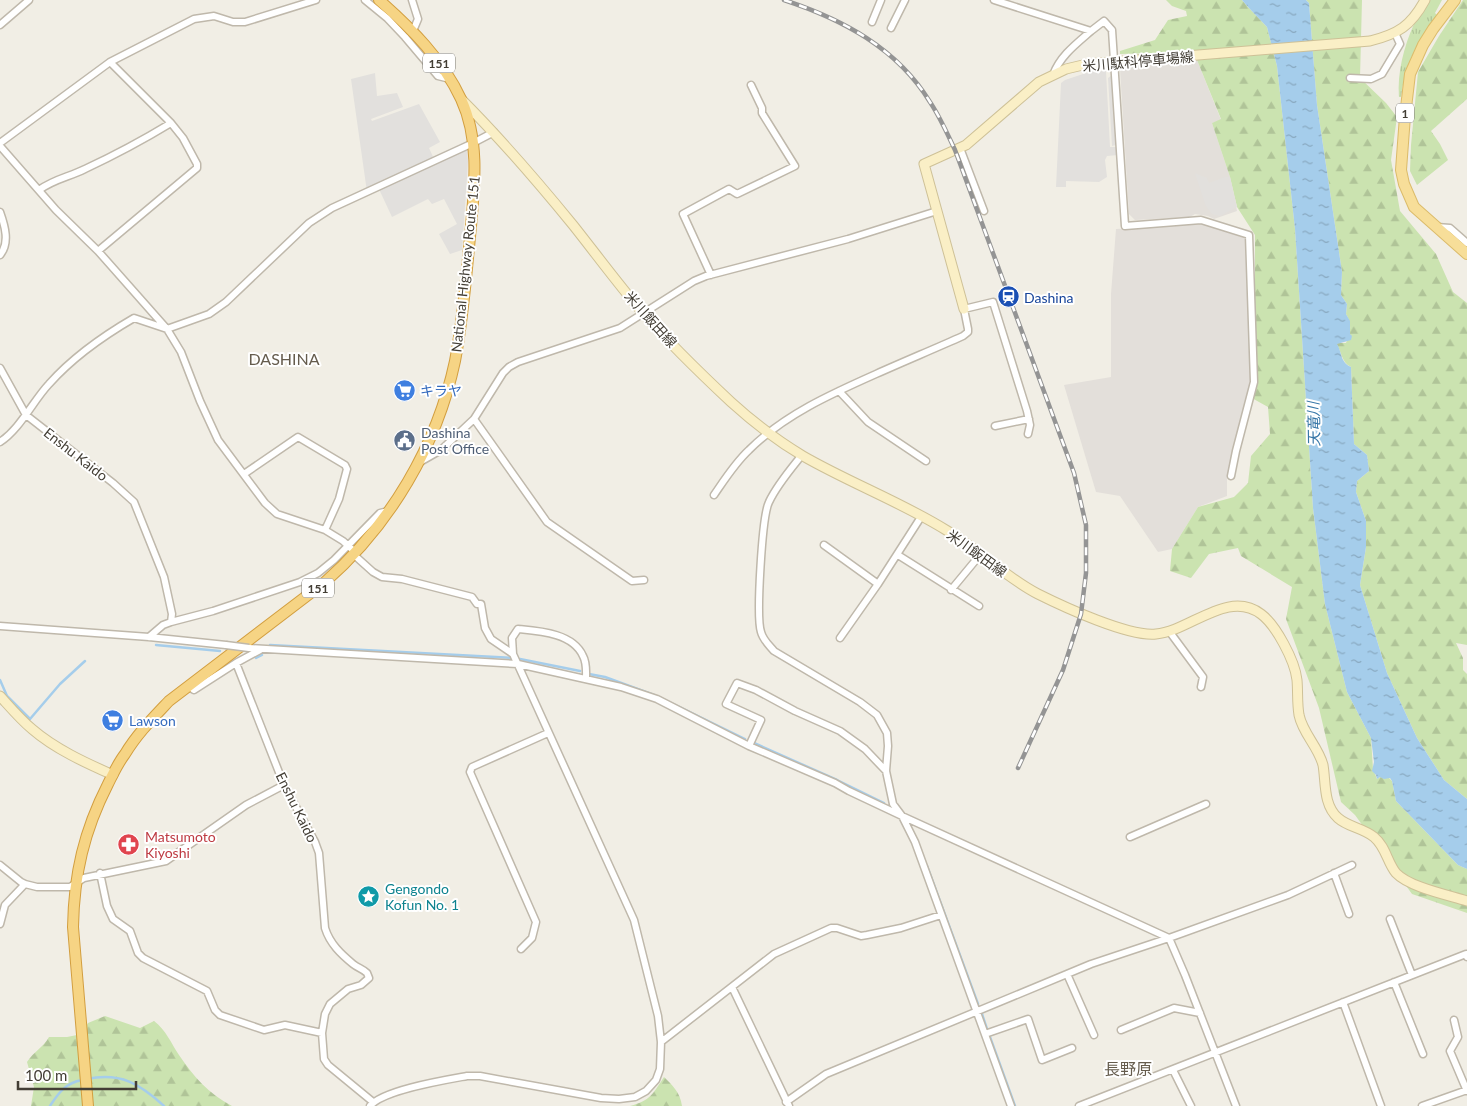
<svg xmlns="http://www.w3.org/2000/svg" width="1467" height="1106" font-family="Lato,'Noto Sans JP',sans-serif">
<defs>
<pattern id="grass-tufts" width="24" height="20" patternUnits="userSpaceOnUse" patternTransform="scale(1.25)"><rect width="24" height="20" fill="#cbe3b0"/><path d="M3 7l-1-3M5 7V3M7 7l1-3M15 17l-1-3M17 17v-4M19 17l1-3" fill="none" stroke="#b0c498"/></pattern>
<pattern id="forest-firs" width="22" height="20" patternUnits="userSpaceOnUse" patternTransform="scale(1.25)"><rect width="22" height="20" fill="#cbe3b0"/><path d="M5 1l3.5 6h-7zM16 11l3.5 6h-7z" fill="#b0c498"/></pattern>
<pattern id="water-ripples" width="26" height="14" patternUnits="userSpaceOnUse" patternTransform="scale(1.25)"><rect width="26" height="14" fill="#a5cdeb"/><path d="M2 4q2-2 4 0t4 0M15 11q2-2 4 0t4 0" fill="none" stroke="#88a8bf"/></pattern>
</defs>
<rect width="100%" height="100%" fill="#f1eee5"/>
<path fill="#e3dfda" d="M1197,60L1221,120L1212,123L1230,177L1237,211L1214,219L1208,216L1195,214L1190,217L1135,220L1129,214L1120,69L1123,65Z
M1202,224L1247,239L1252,380L1227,475V496L1198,507L1172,549L1158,552L1120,496L1096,492L1064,385L1111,377V294L1116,229Z"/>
<path fill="url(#grass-tufts)" d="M1429,0H1442L1435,13L1437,15C1416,44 1406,62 1401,97H1399C1397,73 1404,46 1414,24C1417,15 1424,8 1429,0Z"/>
<path fill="url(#forest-firs)" d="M1166,0H1242L1248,7L1267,27L1277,66L1295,229L1313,508L1325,604L1347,692L1371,738L1373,769L1377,779L1380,777L1389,778L1392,781L1396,801L1458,865L1467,869V913L1412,894L1355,815L1341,802L1319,708L1286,619L1292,587L1241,556L1238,548L1209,554L1191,578L1170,571L1172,549L1198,507L1234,497L1248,483L1251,456L1270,434L1268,407L1250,397L1255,382V235L1237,207L1230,177L1212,123L1221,119L1197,60L1198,52L1120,54V51L1155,40L1168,20L1187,16L1186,11L1172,6Z
M1306,0H1362L1360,78L1386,103L1397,117L1391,160L1400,211L1436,254L1453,292L1467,303V645L1456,643L1463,658V670L1467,674V799L1444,780L1417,738L1387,673L1360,585L1366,547V521L1356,492L1357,481L1369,471L1367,455L1354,444L1351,367C1341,362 1342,352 1336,343H1346C1351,332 1352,324 1346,314L1347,304L1341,295L1342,272L1317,105L1309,3Z
M1463,0H1467V99L1431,131L1440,144L1448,160L1417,185L1410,171L1411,145L1418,72L1439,36Z
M105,1016L140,1028L154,1021C166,1030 171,1043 179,1055C194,1077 208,1093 232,1106H31L34,1087L27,1062C34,1051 43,1048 49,1037H67L82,1034L88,1023Z
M664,1077C673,1086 680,1092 682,1106H630C651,1100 652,1095 664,1077Z"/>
<path fill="#e2e0dd" d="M1092,71H1106L1110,147H1117L1118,155L1107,156L1105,160L1107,177L1099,182L1066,181V187H1056L1061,83L1065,80Z
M375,73L377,96L397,93L403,107L371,119L372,121L419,104L440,142L429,148L435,161L467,146L468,162L462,250L450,254L439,234L457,224L444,199L432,204L428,199L392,217L378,187L367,192L351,79Z
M1112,75L1116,145L1112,146L1108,78Z
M1195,173L1207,178L1209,183L1225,177H1230L1237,207L1220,216L1212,214L1206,206Z"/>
<path fill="url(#water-ripples)" d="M1242,0H1306L1309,3L1317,105L1342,272L1341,295L1347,304L1346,314L1350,321V334L1352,336L1351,340L1337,344C1342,352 1340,362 1351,367L1354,444L1367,455L1369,471L1357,481L1356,492L1366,521V547L1360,585L1387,673L1417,738L1444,780L1467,799V869L1458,865L1396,801L1392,781L1390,778L1384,779L1380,777L1377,779L1376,775L1372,771L1374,762L1371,738L1347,692L1325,604L1313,508L1295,229L1277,66L1267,27L1248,7Z"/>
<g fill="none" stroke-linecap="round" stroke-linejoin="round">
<path stroke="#a5cdeb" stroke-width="2.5" d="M156,645L220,651
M270,645L513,658
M256,658L262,655
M520,659L580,671
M589,674L605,677L654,695
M0,680L7,696L30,719L60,684L85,661
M659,697L745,739
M754,743L837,780L884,803
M927,866L978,1004
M982,1014L987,1029
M990,1037L1015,1106
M87,1079C121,1072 140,1084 164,1106
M50,1106C59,1092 66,1083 82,1080"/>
<defs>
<path id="minor" d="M365,0L387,18L405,37L438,76L450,79
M412,0L418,19L413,31
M994,0L1091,31L1104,21L1112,30L1125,226L1201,220L1249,235L1254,382L1236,451L1231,476
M872,22L881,0
M0,25L29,0
M891,28L905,0
M1053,75C1060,56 1076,44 1091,31
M1350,78L1371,79L1382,74L1400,44L1395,33
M0,143L110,62L194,19L214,16L233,22H245L316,0
M0,146L56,210L98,251L167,329L181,352L200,401L218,440L265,503L277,514L325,530L343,541L355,552
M960,148L984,211
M39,190C54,179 69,177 85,169C115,155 143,140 171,123
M0,212C5,226 10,243 0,255
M1437,227L1450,228L1467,243
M98,251L197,168V164L183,138L171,123L110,62
M711,275L683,214L729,189L737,194L795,166L762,113V108L751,85
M0,368L26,415L113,483L134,502L164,577L172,614L171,622
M839,391L868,422L926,461
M474,419L547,522L632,581L644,580
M995,426L1029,419
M0,442C20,429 33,401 49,384C73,357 103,336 134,318L167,329L209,314L226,302L309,223L332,208L473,143L494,132
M802,455C790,470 777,485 769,502C762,516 756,617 761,632C763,640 769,645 774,651L860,702L877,715L887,733L888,746L886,771L893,804L902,816L915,842L1011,1106
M420,462L441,450L474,419L503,373L509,367L518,362L620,328L694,281L706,276L848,239L937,211
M244,474L298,437L345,465L347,469L339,499L325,530
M714,495C725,479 735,463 749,450C784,415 831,394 876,374C905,361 934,349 963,336L968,332V329L964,309L993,302L1027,411L1030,425L1028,434
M824,545L878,584
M353,554L373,572L382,577L402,579L472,597L477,604H481L485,628L491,639L513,654L634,920L658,1016L661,1042L660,1069L656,1080L646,1091L635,1097L619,1099L601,1098L480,1076H467C445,1080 383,1090 370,1106
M898,555L979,606
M951,590L980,555
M0,626L149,637L226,645
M1169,631L1203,677L1201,687
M149,637L163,625L171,622L213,611L300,582L318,573L334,560L380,513L388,511
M840,638L878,584L921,517
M249,648L518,664L621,687L657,699L749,746L835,783L849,791L902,816L1169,938L1185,975L1236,1106
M513,654L512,638L518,629C539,631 573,633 583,656C587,663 586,672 586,679
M236,663L284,785L315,842L319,853L325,928C330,944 341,954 353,964C358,968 363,969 367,973L369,978L361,985L348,989L330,1004L325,1014L322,1033L324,1059L328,1065L373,1102
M188,686L194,690L236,663L260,650
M749,746L761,720L726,704L737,683L756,690L795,711L840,731L865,749L886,771
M1130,837L1206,804
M0,865L21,882L25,884L37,887H70L84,878L166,861L246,805L284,785
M100,873L107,906L113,919L130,931L138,953L143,958L207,991L215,1010L220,1015L264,1030L285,1025L322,1033
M1334,873L1349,914
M1390,919L1412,975
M0,924L5,905L25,884
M521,949L532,938L536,922L470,772L472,767L548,733
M1067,974L1094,1035
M1394,982L1423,1054
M732,987L789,1106
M1343,1002L1381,1106
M1454,1020L1458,1037L1450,1051L1467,1091
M1121,1030L1174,1008L1200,1013
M985,1034L1028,1019L1042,1060L1072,1048
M661,1042L774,954L831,928H837L861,936L867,935L901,928L941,915
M1173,1070L1191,1106
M786,1102L826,1074L1091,964L1169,938L1288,895L1352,865
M1079,1106L1466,954L1467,957
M1422,1106L1467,1090"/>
<path id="secondary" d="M461,99C501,139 537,181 573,225C596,254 618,284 642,312C670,344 700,373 731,402C753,422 778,441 803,456C850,483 901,502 946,530C978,549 1005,577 1038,594C1064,607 1129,637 1156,634C1190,631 1228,589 1261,614C1276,625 1295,661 1297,680C1298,692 1297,703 1299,715C1303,734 1318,746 1323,765C1326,782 1323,805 1338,818C1348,827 1363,828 1374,837C1386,847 1387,862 1396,873C1409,887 1448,895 1467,901
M964,309L924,164L966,145L1039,82L1066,69L1087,64L1370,41C1398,34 1411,26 1425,0
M0,696C10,707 20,719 32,729C55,749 86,763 113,775"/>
<path id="primary" d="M1455,0L1433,29L1423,45L1410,74L1405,116L1401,170L1404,184L1414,207L1467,254"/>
<path id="trunk" d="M88,1106L73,927C74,874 84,831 108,784C113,774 118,763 125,754C137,734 153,718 169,701L325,582C390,525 437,446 455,361C463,320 466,278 470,237C474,191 481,142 461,99C443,60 411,28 379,0"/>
</defs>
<use href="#minor" stroke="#bfb8ab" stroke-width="9"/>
<use href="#secondary" stroke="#cec197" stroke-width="11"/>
<use href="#primary" stroke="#dbbb6a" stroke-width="12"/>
<use href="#trunk" stroke="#d29e3f" stroke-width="12"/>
<use href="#minor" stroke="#fff" stroke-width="6"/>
<use href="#secondary" stroke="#faefc6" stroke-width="9"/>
<use href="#primary" stroke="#f7de99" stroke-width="10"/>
<use href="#trunk" stroke="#f6d484" stroke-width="10"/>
<defs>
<path id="rail" d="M784,0C842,19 897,48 930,102C940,117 947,133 955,150L1074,473L1086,525V573L1081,614L1063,670L1018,768"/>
</defs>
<use href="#rail" stroke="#949494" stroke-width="4.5"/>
<use href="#rail" stroke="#fff" stroke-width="2.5" stroke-dasharray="8" stroke-linecap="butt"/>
<defs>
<path id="minor-bridge" d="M226,645L249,648"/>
</defs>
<use href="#minor-bridge" stroke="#bfb8ab" stroke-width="9" stroke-linecap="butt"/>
<use href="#minor-bridge" stroke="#fff" stroke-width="6"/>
</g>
<defs>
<symbol id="station-disc" viewBox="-11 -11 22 22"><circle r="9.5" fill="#1a4fb4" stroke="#fff"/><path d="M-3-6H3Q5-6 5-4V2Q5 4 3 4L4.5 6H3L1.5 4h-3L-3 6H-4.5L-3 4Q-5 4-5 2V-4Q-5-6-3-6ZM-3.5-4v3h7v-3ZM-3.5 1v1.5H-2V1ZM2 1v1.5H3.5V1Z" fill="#fff"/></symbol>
<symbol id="supermarket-disc" viewBox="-11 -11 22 22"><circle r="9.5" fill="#3f7fe0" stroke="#fff"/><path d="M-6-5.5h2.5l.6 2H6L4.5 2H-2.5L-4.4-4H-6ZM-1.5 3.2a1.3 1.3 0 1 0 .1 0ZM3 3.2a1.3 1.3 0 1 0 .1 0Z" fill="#fff"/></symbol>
<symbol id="civic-disc" viewBox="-11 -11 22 22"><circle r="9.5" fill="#5c6f8a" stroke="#fff"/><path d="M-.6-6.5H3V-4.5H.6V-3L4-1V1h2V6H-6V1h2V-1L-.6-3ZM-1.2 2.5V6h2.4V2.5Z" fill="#fff"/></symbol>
<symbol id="pharmacy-disc" viewBox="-11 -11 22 22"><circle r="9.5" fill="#e0444e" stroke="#fff"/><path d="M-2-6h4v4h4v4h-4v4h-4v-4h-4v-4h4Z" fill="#fff"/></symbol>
<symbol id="sight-disc" viewBox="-11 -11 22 22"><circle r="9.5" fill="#0f9aa8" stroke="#fff"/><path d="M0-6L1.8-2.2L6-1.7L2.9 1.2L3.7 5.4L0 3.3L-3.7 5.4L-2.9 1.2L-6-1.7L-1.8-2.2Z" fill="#fff"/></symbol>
</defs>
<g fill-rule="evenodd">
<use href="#station-disc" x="996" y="284" width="25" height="25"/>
<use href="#supermarket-disc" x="392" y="378" width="25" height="25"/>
<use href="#civic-disc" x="392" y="428" width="25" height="25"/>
<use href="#supermarket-disc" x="100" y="708" width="25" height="25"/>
<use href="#pharmacy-disc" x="116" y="832" width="25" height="25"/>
<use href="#sight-disc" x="356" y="884" width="25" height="25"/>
</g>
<g text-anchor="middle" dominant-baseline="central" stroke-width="4" stroke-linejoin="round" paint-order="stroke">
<g fill="#fff" stroke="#7b7872" stroke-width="1">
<rect x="423" y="53.5" width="32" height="19" rx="4"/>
<rect x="1396" y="103.5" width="18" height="19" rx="4"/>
<rect x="302" y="578.5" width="32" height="19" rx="4"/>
</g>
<g font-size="12" font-weight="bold" fill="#433e35">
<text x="439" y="63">151</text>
<text x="1405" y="113">1</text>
<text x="318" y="588">151</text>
</g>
<g font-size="14" fill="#433e35" stroke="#fff">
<text transform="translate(1138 61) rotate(-5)">米川駄科停車場線</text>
<text transform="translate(465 264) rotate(-84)">National Highway Route 151</text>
<text transform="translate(651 319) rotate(48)">米川飯田線</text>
<text transform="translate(76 454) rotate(38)">Enshu Kaido</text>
<text transform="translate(977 553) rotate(36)">米川飯田線</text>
<text transform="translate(297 807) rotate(64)">Enshu Kaido</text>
</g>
<g font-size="14" fill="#164399" stroke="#fff" text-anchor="start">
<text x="1024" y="297">Dashina</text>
</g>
<g font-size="14" fill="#366cbe" stroke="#fff" text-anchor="start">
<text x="420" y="390">キラヤ</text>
<text x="129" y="720">Lawson</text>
</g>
<g font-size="14" fill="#4e5e75" stroke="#fff" text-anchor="start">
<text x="421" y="432">Dashina<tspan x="421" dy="16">Post Office</tspan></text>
</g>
<g font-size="14" fill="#be3a42" stroke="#fff" text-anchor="start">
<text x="145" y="836">Matsumoto<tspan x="145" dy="16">Kiyoshi</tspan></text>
</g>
<g font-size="14" fill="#0d838f" stroke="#fff" text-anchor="start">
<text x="385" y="888">Gengondo<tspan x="385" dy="16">Kofun No. 1</tspan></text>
</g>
<g font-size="15" font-style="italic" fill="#3676a7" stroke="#fff">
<text transform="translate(1313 424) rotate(-91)">天竜川</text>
</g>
<g font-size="16" fill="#655c4d" stroke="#fff">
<text x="284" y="358">DASHINA</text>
<text x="1128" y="1068">長野原</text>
</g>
</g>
<path d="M18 1081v8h118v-8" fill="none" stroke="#433e35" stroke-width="2.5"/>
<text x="25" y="1081" font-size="15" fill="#433e35" stroke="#ffffff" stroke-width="4" paint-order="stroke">100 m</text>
</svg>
